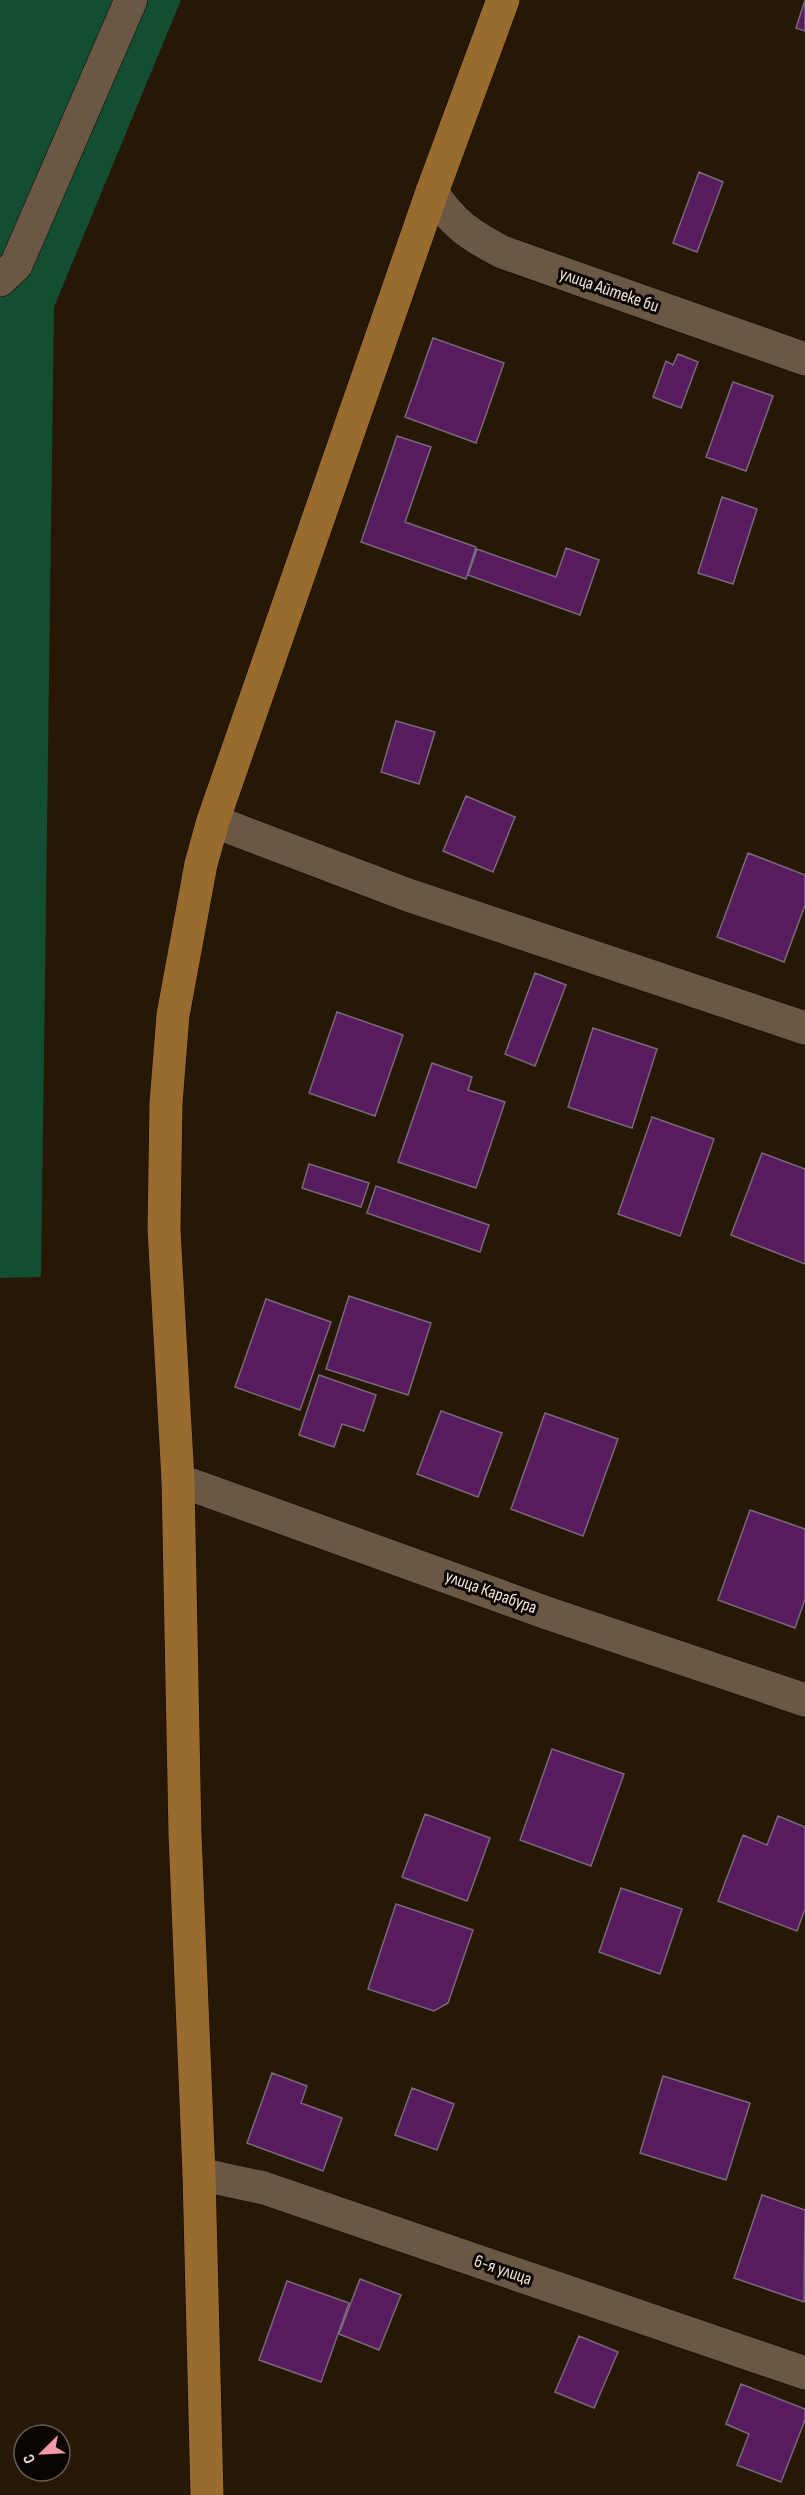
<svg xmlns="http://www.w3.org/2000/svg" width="805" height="2495" font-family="'Sofia Sans Condensed',sans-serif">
<rect width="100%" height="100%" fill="#271806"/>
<path fill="#134d32" d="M0,0H181L54,307L41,1277L0,1278Z"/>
<path fill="#571c5e" stroke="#7a687c" stroke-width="1.5" d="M805,0V31L796,28Z
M699,172L723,182L697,252L673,243Z
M433,338L504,363L476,443L405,417Z
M678,354L698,362L681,408L653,397L666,361L673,365Z
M733,382L773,396L746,471L706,457Z
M397,436L431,447L405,522L476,547L466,579L361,542Z
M722,497L757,509L733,584L698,573Z
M566,548L599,560L580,615L468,575L477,549L556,577Z
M396,721L435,732L419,784L381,772Z
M466,796L515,817L493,872L443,851Z
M748,853L805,875V905L784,962L717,937Z
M535,973L566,985L535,1066L505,1054Z
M337,1012L403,1035L375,1116L309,1093Z
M593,1028L657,1049L632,1128L568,1107Z
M432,1063L472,1077L468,1090L505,1102L476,1188L398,1162Z
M652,1117L714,1139L680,1236L618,1214Z
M762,1153L805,1169V1264L731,1235Z
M309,1164L369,1183L361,1207L302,1188Z
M376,1186L489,1225L480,1252L367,1213Z
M349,1296L431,1323L408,1395L326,1369Z
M266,1299L331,1322L300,1410L235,1387Z
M319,1375L376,1395L364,1431L342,1424L334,1447L299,1435Z
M441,1411L502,1433L478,1497L417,1474Z
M545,1413L618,1439L583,1536L511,1509Z
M750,1510L805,1529V1599L795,1628L718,1600Z
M552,1749L624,1774L591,1866L520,1840Z
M425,1814L490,1838L467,1901L402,1877Z
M778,1816L805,1827V1909L797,1931L718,1901L743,1835L767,1845Z
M621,1888L682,1909L660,1974L599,1952Z
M396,1904L473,1930L448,2003L434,2011L368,1989Z
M272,2073L307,2086L301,2103L342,2118L323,2171L247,2143Z
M663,2076L750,2103L726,2180L640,2153Z
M412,2088L454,2104L437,2150L395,2135Z
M762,2195L805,2210L804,2302L734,2278Z
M360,2279L401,2295L379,2350L339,2334Z
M287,2281L349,2303L321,2382L259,2360Z
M579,2336L618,2352L594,2408L555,2392Z
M741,2384L805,2409V2420L781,2482L737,2465L749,2434L726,2424Z"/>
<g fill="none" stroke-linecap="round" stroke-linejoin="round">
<defs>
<path id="minor" d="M432,192C453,224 470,235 502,252L805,359
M0,280L16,265L131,0
M213,821L408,895L805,1028
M178,1480L547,1613L805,1700
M199,2174L264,2188L805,2373"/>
<path id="major" d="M207,2495L199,2174L185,1834L178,1480L164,1229L166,1103L173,1015L201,864L213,821L432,192L503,0"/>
</defs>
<use href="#minor" stroke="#0f0400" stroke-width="34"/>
<use href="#major" stroke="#0f0400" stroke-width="34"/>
<use href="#minor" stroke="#6a5845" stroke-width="33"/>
<use href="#major" stroke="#996b2e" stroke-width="33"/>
</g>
<g text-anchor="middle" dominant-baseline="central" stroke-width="6" stroke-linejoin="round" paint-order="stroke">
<g font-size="18" fill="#eee3d8" stroke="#0b0501">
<text transform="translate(609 290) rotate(19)">улица Айтеке би</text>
<text transform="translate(491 1592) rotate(20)">улица Карабура</text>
<text transform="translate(503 2270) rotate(19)">6-я улица</text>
</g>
</g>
<g transform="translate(42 2453) rotate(246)"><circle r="28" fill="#0b0501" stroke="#665e57" stroke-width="1.5"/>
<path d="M0-4.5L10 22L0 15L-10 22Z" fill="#f39aa7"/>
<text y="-9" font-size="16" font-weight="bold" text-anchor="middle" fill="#eee3d8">С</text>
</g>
</svg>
